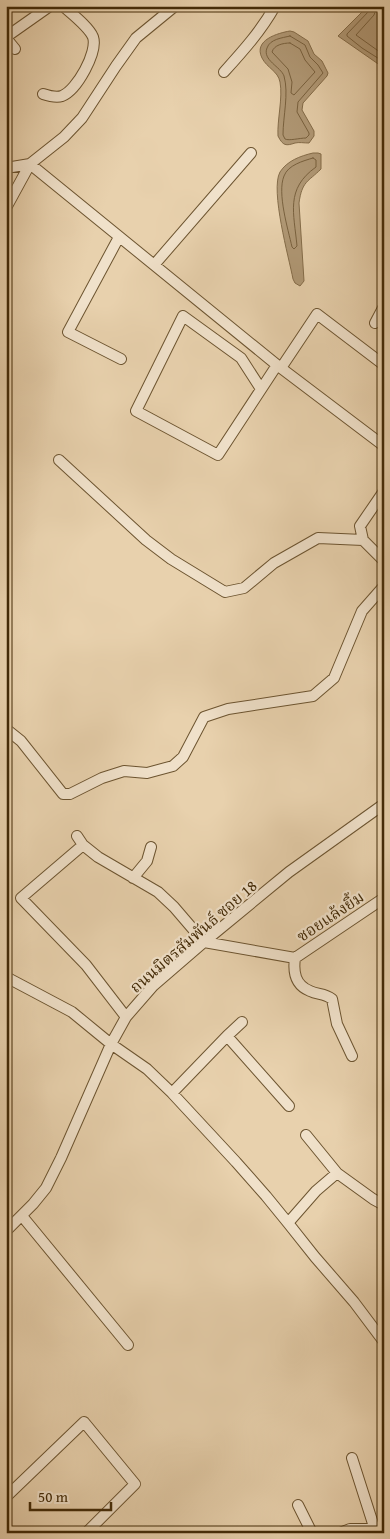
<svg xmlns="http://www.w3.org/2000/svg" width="390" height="1539" font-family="'Gentium Book Plus','Noto Serif Thai',serif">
<rect width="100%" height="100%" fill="#e8d1ad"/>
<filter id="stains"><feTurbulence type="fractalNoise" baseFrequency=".004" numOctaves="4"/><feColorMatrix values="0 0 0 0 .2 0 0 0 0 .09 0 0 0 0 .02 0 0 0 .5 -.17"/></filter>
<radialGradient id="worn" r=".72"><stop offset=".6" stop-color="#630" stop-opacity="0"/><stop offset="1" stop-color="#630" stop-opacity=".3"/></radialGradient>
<path fill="#b09875" stroke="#846c49" d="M368,6H384V68L338,36Z
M290,31L294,32L308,41L314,54L322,61L328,73L327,76L303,103L302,110L314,131V136L309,143C304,143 299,142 295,143C286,146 283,146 278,136C277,120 283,98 280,82C278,71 267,68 262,58C253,40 278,33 290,31Z
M313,153H318L321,154V169C308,182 302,181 299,203L304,281L300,286L295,283L293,279C289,258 270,190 280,172C287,161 300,156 313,153Z"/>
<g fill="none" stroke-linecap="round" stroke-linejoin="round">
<path stroke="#79613e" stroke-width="1" d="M370,6L369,11L347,34V36L362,48L384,62
M377,6L374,15L356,35L384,55
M290,36L305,45L310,57L318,65L323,73L298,102L297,112L309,133V135L306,138C300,138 289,141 285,139L283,135C283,116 289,94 284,76C281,67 262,60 267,48C270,39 282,38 290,36Z
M290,43L300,49L305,60L315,72L294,95L291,93L292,82L288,69L272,52C274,45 283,43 290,43Z
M313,158L316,160V167C285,189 294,213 297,246L294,249L292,247C288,229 277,193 284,176C288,165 303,161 313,158Z"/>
<defs>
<path id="minor" d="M175,6L136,38L116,66L82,118L64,137L30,164L277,365L384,446
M6,37L50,6
M6,38L15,49
M224,72C243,51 261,31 275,6
M43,94C49,96 56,98 62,96C77,90 98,52 93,37C89,27 72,14 63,6
M6,168L30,164
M6,208L30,164
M119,237L68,332L121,359
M154,265L251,153
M375,323L384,306
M281,368L317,314L384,365
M261,389L241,358L183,316L136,411L218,455L277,365
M59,460L146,540L171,559L225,592L244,588L274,563L318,538L363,540
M384,491L360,526L363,540L384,561
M6,729L21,741L63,794H70L102,778L124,771L147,773L173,766L183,757L204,717L228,709L313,696L334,678L362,611L384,586
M77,836L83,845L98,857L158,892L174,907L204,942L295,958L384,898
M83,845L21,898L86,965L126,1017
M133,878L147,861L151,847
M295,958C293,972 295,985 310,991C318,995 324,993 332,999L337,1024L352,1056
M6,977L72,1012L111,1044L147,1069L172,1093L236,1162L266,1196L288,1223L315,1257L354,1302L384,1342
M227,1036L289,1106
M172,1093L227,1036L242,1022
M306,1135L337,1173L373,1199L384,1205
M22,1216L128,1345
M288,1223L316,1191L337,1173
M6,1231L33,1204L46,1188L61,1158L111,1044L126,1017L153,986L204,942L289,872L384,804
M352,1458L376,1533
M6,1497L84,1422L135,1484L86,1533
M298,1505L312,1533
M340,1533L350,1529H375"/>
</defs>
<use href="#minor" stroke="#6c5430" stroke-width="12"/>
<use href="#minor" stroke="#f0e1ca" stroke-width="10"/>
</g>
<g text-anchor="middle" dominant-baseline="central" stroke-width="4.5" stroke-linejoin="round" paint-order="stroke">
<g font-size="16" fill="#422a07" stroke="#f0e1ca">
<text transform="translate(330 916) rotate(-34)">ซอยแล้งยิ้ม</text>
<text transform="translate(193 936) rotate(-41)">ถนนมิตรสัมพันธ์ ซอย 18</text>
</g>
</g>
<rect width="390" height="1539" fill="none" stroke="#e8d1ad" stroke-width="25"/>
<rect x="8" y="8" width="375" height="1524" fill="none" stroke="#422a07" stroke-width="2.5"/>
<rect x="12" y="12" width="365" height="1514" fill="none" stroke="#422a07"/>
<path d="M30 1502v8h81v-8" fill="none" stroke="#422a07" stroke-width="2.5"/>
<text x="38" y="1502" font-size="15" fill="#422a07" stroke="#f0e1ca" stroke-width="4" paint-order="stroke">50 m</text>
<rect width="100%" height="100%" filter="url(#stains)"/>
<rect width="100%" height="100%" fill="url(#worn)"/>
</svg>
